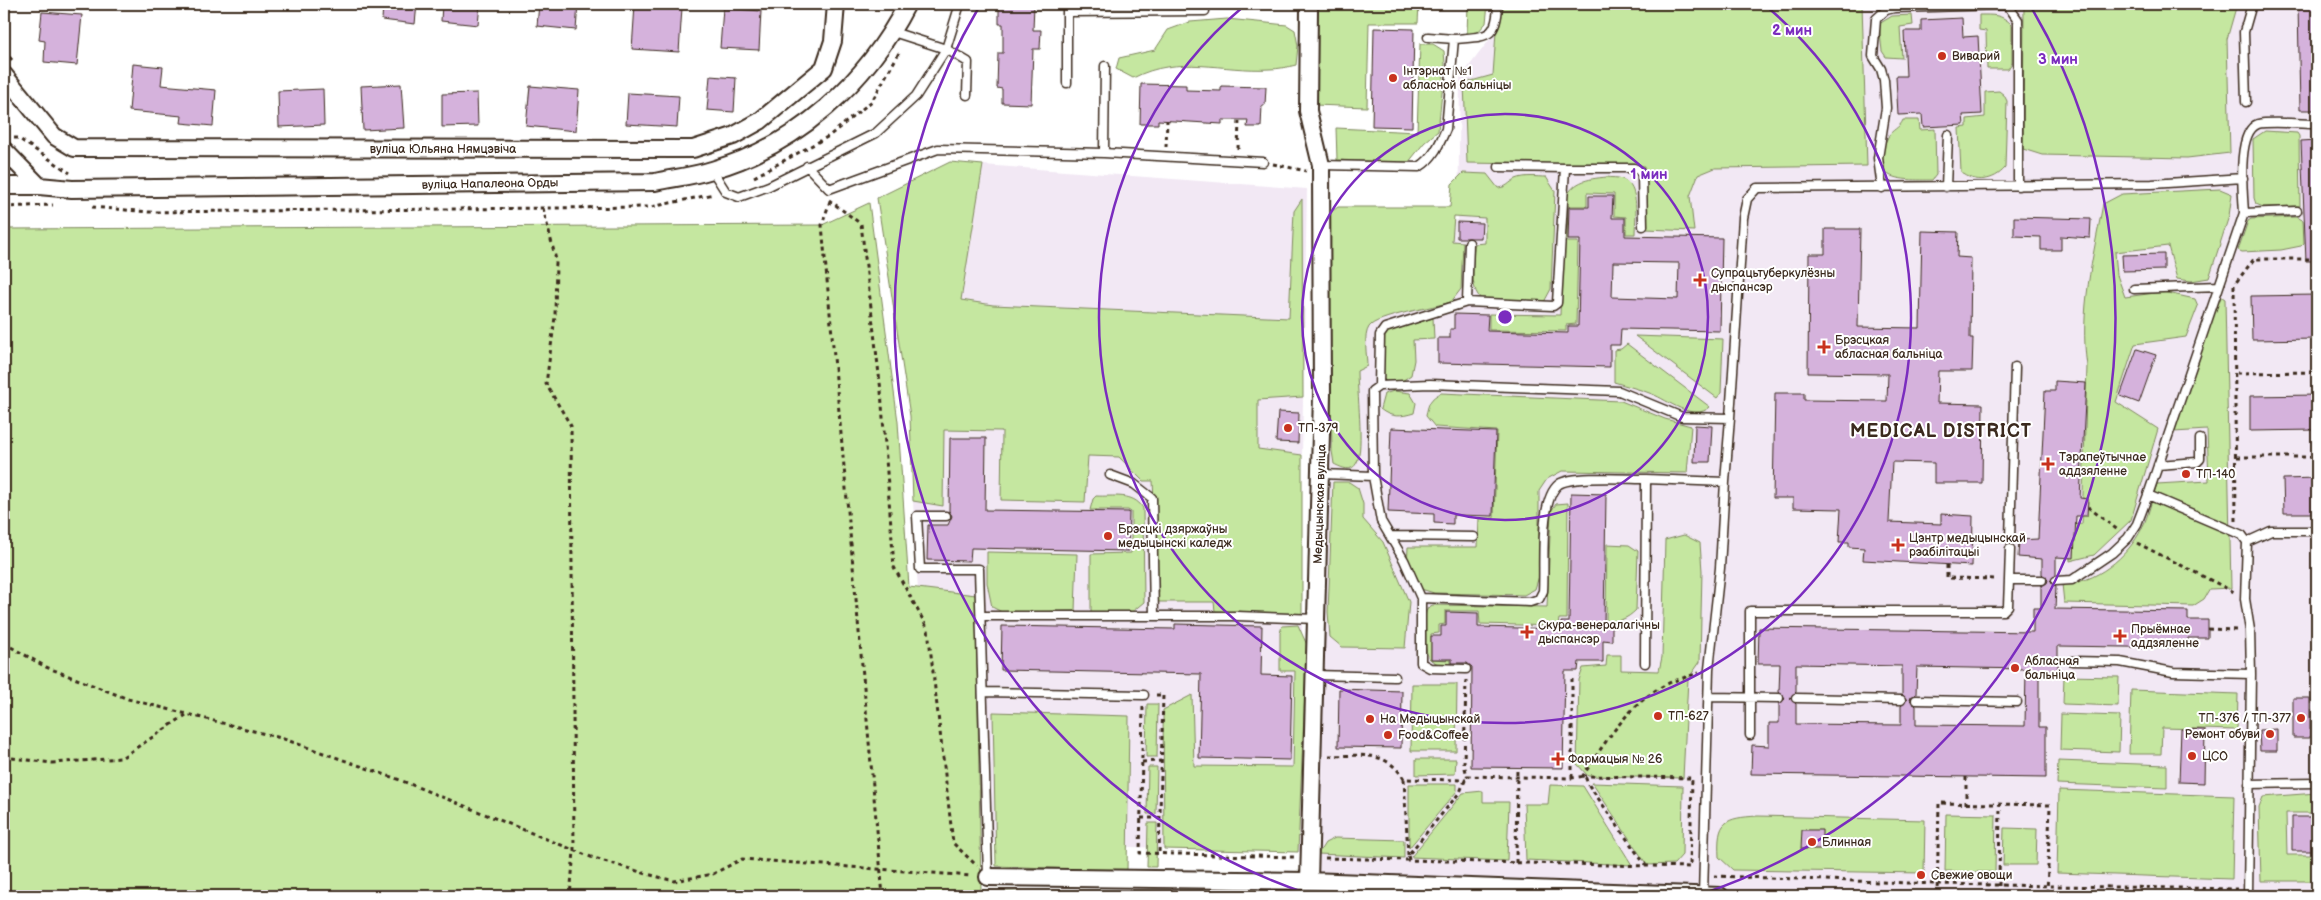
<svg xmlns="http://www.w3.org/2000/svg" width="2321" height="900" font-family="'Balsamiq Sans',sans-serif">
<rect width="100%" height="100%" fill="#fff"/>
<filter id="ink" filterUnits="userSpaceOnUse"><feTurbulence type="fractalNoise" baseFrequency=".02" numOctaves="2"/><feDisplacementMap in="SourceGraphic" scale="10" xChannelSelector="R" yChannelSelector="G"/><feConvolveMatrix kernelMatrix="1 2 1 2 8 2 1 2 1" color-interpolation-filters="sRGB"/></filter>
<g filter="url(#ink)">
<path fill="#f2e8f4" d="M1517,4H2317V896H1317L1330,475L1329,220H1458L1460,78Z
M983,165L1307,189L1302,455V852L992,843L932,846L913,501L904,233Z"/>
<path fill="#c5e7a0" stroke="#80885f" d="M1322,4H1419L1418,23H1369L1367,107L1314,105L1317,12Z
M1468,4H1488L1486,23L1477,33L1467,35Z
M1498,4H1862L1867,166L1715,168L1698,175L1690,196L1694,231L1646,229L1644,166L1467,163L1464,83L1493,75Z
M2024,4H2237L2227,39L2230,153L2187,158L2042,155L2023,149Z
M1912,15L1913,25L1900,27L1902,58L1886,57L1882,51L1879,24L1892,16Z
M1979,15C1993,15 2002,14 2012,25V63L2008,69H1987L1986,31L1979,30Z
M1227,19L1287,25L1295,30L1298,46L1296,65C1288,67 1278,69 1270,69C1222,72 1179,54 1133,78L1116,69L1119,58L1155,50L1168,30L1190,22Z
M1420,44H1433L1444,51L1445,64L1438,131L1424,143L1408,163L1337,160L1336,128L1417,132Z
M1999,91L2004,95L2007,101L2005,168C1994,181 1975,184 1961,172L1959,128L1967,127V119L1985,117V92Z
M1903,120H1919L1920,130L1935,129L1936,175L1932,180C1901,180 1865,182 1888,137C1891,130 1900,128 1903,120Z
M2265,131L2297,133L2299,136L2300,206L2263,207L2256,204L2254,198L2253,139Z
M950,162L983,165L961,300L993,305L1289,318L1294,211L1302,199L1303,397L1258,400V449L1302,455V619L1293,615L1215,611L1214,602H1156L1159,592L1153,481H1143L1119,457L1088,456L1085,502L1001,500L1002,431L944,430L943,506L913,501L910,416L877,198Z
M1463,173L1487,174L1498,188C1508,187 1508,183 1516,179C1525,175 1537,177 1546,177L1555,191L1551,289L1544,302L1486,303C1467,291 1474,264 1474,244L1485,243V218L1454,216L1452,241L1463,242L1461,289L1451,302C1435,307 1376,316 1369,327C1363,336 1367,355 1367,366L1357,371C1357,390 1364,448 1357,462C1352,473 1342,468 1334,464L1332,451L1328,214L1338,207H1450L1452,184Z
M1607,177C1611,178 1618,177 1622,179C1641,186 1635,219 1635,234H1626V217L1614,216V194L1587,193V206H1568L1567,242H1578L1576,324L1566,325V331L1489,330V314L1560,315L1564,202C1572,181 1586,179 1607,177Z
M2220,189L2232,194L2229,216L2209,278L2191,281L2177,279L2168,246L2115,252L2117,275L2125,297L2163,292L2195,299L2198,306L2186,337L2135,344L2116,402L2158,429L2131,520L2094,555L2070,561V525L2082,524L2087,366C2079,312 2093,257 2103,204L2122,194Z
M869,203L898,422L909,587L976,595L981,891L1136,896H4V229L822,225Z
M2296,217L2303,221L2304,243L2301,246L2281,250L2242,252L2238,250L2248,221L2251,219Z
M2219,295L2225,299L2231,588L2210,589L2204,599L2193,606L2064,603L2062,584C2095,584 2128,557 2142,528C2149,515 2152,498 2157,484L2209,481L2207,430L2174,432Z
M1433,318L1434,339L1413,340L1414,360L1411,375L1402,381H1386L1378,374L1384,333Z
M1635,336L1723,339L1721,393L1717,398Z
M1627,344L1710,407C1693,422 1668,400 1652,394C1640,389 1626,386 1614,382V350L1621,349Z
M1394,391L1410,393L1416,403L1414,413C1401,417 1391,418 1380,409L1384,394Z
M1441,393L1621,401L1665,419L1691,426L1687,473L1562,471L1547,479L1539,491V576L1535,589L1524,595L1434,593L1421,589L1407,567L1408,547H1478L1479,518H1494L1497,431L1435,427L1426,416C1428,404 1430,398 1441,393Z
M1333,482H1349L1358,488L1363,504V519L1383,542L1409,602L1405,648L1342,647L1330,637L1328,612Z
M1096,496C1113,497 1133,492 1143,508L1144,602L1132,612H1091V554L1131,553V512L1128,510H1090L1093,499Z
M1568,503L1567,619H1559L1558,626L1480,624L1479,611H1445V624L1439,625V633L1431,634V659L1451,660V666C1443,665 1434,664 1429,658C1424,652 1423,616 1427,610C1428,607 1430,606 1433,605L1547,607L1551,511L1556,504Z
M1684,535L1700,543L1702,571L1700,662L1688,679L1683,778L1588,776L1577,764L1579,680L1583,668L1606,666L1607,655H1621V670L1659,671L1662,657L1665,540Z
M1607,544L1629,545L1638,551L1636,610C1627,619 1619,622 1606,621Z
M987,552L1077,554L1075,611L1002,612L992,607L987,583Z
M1298,625L1307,645L1298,852L1164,849L1163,710L1192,695L1194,766L1293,767L1295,671H1280V633L1282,626Z
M2064,676L2119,677L2118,706L2063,704Z
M1412,684H1457L1456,751H1411Z
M2131,690L2238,694L2237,730L2162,728L2161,754H2129Z
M1147,704H1158L1157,757H1146Z
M993,712L1129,716L1127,871L996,866Z
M2061,714L2120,716L2119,752L2060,750Z
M1416,759H1456L1455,774L1416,775Z
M2058,761L2167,765V788L2057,784Z
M1148,767H1157L1156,814H1147Z
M1592,783L1683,786L1682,855L1674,864L1647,865Z
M1409,784H1457V791L1409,848Z
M1550,785L1583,786L1632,865L1526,860L1524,804H1548Z
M2059,790L2234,796L2232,879L2057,873Z
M1483,791V802H1509L1507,861L1411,857L1463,793Z
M2317,793V813H2286L2287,855H2317V881H2261L2259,807L2263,797Z
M1946,814L1996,815L1995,872L1945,871Z
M1758,816L1925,820L1924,873L1733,870L1719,857C1717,821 1724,818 1758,816Z
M1148,823H1157L1156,867H1147Z
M2004,828L2037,829L2036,865H2003Z
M1335,838L1404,840V858L1318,854L1325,843Z"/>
<path fill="#d5b2dc" stroke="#3b2a1e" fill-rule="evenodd" d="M383,4H417L415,24L382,20Z
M442,4H480L478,25L441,21Z
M539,4H578L576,30L537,26Z
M999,4H1034L1033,30H1041L1040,49H1033L1031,104L1002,103V89L997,88L998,53H1003V24H999Z
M2298,4H2317V110H2300Z
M635,5L682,8L679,52L632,49Z
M723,8L761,11L759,50L720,48Z
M42,12L82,15L77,65L44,62L45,41L39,40Z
M1962,18L1963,37L1978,36L1982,114L1963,115L1964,125L1923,127L1922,114L1898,115L1896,76H1906L1904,31H1921V20Z
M1374,28L1414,29L1412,127L1372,126Z
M133,64L163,67L161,85L216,90L213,126L181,123L182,116L129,111Z
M710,76L736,78L734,112L707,110Z
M401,84L404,128L363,130L361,86Z
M1141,84L1186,85V90L1221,91V86L1266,87L1265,105H1262L1261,127H1247L1248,120H1222V124L1158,120V124H1140Z
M530,86L579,90L576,131L526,126Z
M323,89L324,125L279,127L278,91Z
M477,93L478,126L442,127V94Z
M628,93L679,96L677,127L626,124Z
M2317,140V261H2306L2301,141Z
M1589,196H1613L1612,218H1625V236L1722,238L1720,331L1621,329L1620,345H1610V367L1438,363V338H1450V329H1454V314L1488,315L1487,331L1568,333V326H1578L1580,240H1568L1569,207H1589ZM1613,262L1679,263L1678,299L1612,297Z
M2014,217L2091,219L2090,238L2061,236V250H2041V237L2014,236Z
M1457,222L1482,223L1481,238H1457Z
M1825,229H1860L1858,327L1920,328L1922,231L1958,232L1957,257L1971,258L1970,338H1973L1972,371H1938L1937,403L1983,404L1982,483H1934V463L1892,462L1889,522L1941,524V514L1973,516L1972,566L1863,560L1864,548L1849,547V542H1839L1841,509L1793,508V498H1773L1775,393H1804V400L1887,401L1888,374L1808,373L1809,254H1825Z
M2164,254V270L2123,271L2122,255Z
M2317,295V339L2252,340L2251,296Z
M2137,349L2156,355L2139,403L2120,396Z
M2055,381L2086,383L2080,498L2088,499L2087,516H2076L2074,558L2056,557V575L2050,581L2056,587L2055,609L2188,611V620H2208V638H2188V648L2058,646V670L2039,669V727H2046V778L1751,774L1752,745L1769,746V723H1779V704L1785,699L1779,692L1780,664H1758L1759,628L2033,632V608H2041V586L2047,583L2048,580L2042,574V559L2018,557L2019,540L2038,539L2045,391H2055ZM1796,664L1902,666V694L1907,700L1901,706V725L1796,724V704L1790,698L1796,692ZM1917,667L2026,669L2025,726L1916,725V706L1910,700L1911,697L1916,694Z
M2317,395V430L2250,431V396Z
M1278,412L1299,413L1298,443L1276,442Z
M1695,425L1712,426L1710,462H1694Z
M1391,428L1496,432L1493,516L1453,515V524L1434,523V514L1388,512Z
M950,438H986L985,510L1129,512L1128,551L971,548L970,561L927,560L928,525H948L952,516L949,511Z
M2317,478V513H2284L2283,479Z
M1571,493L1606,494L1604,624H1612V641L1603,640V662H1579L1578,671H1565L1563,768L1471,767L1472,667L1467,663H1452V659H1431V636H1441V626H1446V612L1478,613V627L1561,629V622H1569Z
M1175,624L1262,626L1261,675L1292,676L1290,760L1199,758L1201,674L1001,670L1002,626L1175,629Z
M1339,689L1402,691L1401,748L1338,747Z
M2293,698H2310V738H2293Z
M2181,729L2205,730L2204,783L2179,782Z
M2277,729V751H2260L2259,730Z
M2292,817H2317V851H2292Z
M1802,830H1822V849H1801Z"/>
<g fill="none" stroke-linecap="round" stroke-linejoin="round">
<defs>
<path id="lane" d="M1067,4V83
M1067,12L1205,11
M893,32L946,49L960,4
M1428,37L1454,39
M2246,102L2244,32L2252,4
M1104,153L1105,66
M1321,165L1419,167C1433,159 1440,143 1446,129L1454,39C1486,36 1497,40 1498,4
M807,166L829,189L938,149L1104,153L1263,162
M1499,167L1565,168
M712,170L726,192L739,197L769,186L876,133L916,96L946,49L968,62L967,95
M1946,187L1948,135
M1882,188L1878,158L1886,108L1884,80L1881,69L1873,56L1876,19L1886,10L1894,8L2003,5L2009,7L2018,20V186
M2244,213L2297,211
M2134,289L2219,286
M1467,302L1469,243
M1379,386L1380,335L1385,328L1467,302L1553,306L1557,303L1565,168H1634L1639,170L1642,175L1643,226
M2158,465L2197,462L2200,459V439
M1322,474L1373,476L1381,521L1404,560L1421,598L1530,602L1539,599L1543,591C1545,566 1538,500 1559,484C1573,475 1628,479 1646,479
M1110,475L1134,484L1152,498L1154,616
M1373,476L1372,391L1379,386L1430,384L1619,391L1682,417L1730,418L1743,218L1747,199L1757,188L2152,184L2243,178
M1725,482L1730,418
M946,516H917L920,569H979L988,877
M1391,536L1474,537
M2010,539L2015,367
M2247,542L2271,531H2317
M2009,580L2010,549
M2056,581L2072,580L2112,553L2128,538L2137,524L2148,495
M1421,598V663L1430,668L1466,669
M982,616H1237L1316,619
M2072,661L2120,662L2173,672L2251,674
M1645,663L1646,479L1725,482L1720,568L1709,669L1703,896
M1314,675L1395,677
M984,692L1144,695
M1708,697L1779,698
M1796,698L1901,700
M1916,700L2017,702
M1750,735V611H2003L2008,606L2009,580H2042
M2249,784L2317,783
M2248,896L2251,674L2250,630L2245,599L2247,542L2242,535L2148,495L2244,213C2243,193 2236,132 2258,124C2269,121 2304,124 2317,124"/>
<path id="street" d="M4,75L54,136L74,148L693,149L733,136L760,121L824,68L833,41L836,4
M4,150L39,186
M4,186H39L72,189L655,182C674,178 693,176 712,170C797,146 867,82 907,4
M988,877L1309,881L1720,896
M1309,881L1322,395L1321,165L1308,111L1309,9L1310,4"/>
</defs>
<use href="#lane" stroke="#3b2a1e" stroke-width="11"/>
<use href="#street" stroke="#3b2a1e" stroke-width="20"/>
<path stroke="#3b2a1e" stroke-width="3" stroke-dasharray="4 4" stroke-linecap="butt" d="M4,51L12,60
M14,138H18L70,173
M1166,147L1167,120
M1238,149L1239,120
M1273,164L1306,171
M754,177L829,136L872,101L900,51
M829,200L861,224L881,391L894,567L928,629L953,843L977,866
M830,201L822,225L883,896
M4,207L53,205
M92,207L149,212L651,207L714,194
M543,208L556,260L555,317L546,384L571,426L574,851L570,896
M2237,373L2317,372
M2237,457H2317
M2088,507L2119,531
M2236,521L2234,285L2254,259H2317
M2137,543L2234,592
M1947,565V578L1998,579
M2208,629L2239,630
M4,643L46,667L128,699L281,738L400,780L591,857L647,874L674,881L713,874L742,859L972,876
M1466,680L1464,764L1467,776
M1156,695H1163L1159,854
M1143,707L1140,853L1294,857
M1329,756C1359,756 1386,749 1404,779
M4,757L52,763L121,758L186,715
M1142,762L1161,761
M1582,777C1604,744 1627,706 1663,686C1674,680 1687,677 1699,673
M1966,777V804
M1572,778V679
M1141,818H1160
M1408,855L1404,779L1466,780
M1325,858L1690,867L1692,778L1585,776
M1409,860L1408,855L1460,792L1467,776L1572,778L1585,776L1588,784L1646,866
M1516,863L1517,768
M1714,876L1937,884L2237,889
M1999,886L2000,804
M1937,896L1939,803L2050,805L2047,896"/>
<use href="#lane" stroke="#fff" stroke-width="8"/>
<use href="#street" stroke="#fff" stroke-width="16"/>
</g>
</g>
<g fill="none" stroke="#7b2cbf" stroke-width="2.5">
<circle cx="1505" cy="317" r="203"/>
<path d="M1766 6A406 406 0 1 1 1244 6"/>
<path d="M1311 895A610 610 0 0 1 979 7M2031 7A610 610 0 0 1 1699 895"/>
</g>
<g fill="#c8321e" stroke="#fff" stroke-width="2">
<circle cx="1942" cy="56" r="5"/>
<circle cx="1393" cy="78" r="5"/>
<path d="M1697.5 272.5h5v5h5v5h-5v5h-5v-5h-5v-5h5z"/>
<path d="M1821.5 339.5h5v5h5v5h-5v5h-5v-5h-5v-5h5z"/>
<circle cx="1288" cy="428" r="5"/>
<path d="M2045.5 456.5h5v5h5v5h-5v5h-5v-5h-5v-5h5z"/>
<circle cx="2186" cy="474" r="5"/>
<circle cx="1108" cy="536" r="5"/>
<path d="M1895.5 537.5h5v5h5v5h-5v5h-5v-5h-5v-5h5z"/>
<path d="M1524.5 624.5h5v5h5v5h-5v5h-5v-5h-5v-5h5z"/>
<path d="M2117.5 628.5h5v5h5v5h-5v5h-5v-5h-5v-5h5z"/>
<circle cx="2015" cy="668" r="5"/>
<circle cx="1658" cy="716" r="5"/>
<circle cx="2301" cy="718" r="5"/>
<circle cx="1370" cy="719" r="5"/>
<circle cx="2270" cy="734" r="5"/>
<circle cx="1388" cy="735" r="5"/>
<circle cx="2192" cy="756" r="5"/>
<path d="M1555.5 751.5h5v5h5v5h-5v5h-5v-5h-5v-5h5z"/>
<circle cx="1812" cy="842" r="5"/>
<circle cx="1921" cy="875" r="5"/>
</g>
<g text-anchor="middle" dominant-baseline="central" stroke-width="4" stroke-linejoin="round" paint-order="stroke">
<g font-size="12" fill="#3b2a1e" stroke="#fff" text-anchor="start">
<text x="1952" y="56">Виварий</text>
<text x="1403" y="71">Інтэрнат №1<tspan x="1403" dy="14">абласной бальніцы</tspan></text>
<text x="1711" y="273">Супрацьтуберкулёзны<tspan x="1711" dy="14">дыспансэр</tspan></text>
<text x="1835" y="340">Брэсцкая<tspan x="1835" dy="14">абласная бальніца</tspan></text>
<text x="1298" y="428">ТП-379</text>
<text x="2059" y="457">Тэрапеўтычнае<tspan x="2059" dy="14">аддзяленне</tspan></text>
<text x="2196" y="474">ТП-140</text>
<text x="1118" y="529">Брэсцкі дзяржаўны<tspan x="1118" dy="14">медыцынскі каледж</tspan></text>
<text x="1909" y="538">Цэнтр медыцынскай<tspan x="1909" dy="14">рэабілітацыі</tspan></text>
<text x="1538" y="625">Скура-венералагічны<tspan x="1538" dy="14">дыспансэр</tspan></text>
<text x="2131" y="629">Прыёмнае<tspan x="2131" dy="14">аддзяленне</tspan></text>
<text x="2025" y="661">Абласная<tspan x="2025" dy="14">бальніца</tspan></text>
<text x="1668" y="716">ТП-627</text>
<text x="2291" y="718" text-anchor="end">ТП-376 / ТП-377</text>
<text x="1380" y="719">На Медыцынскай</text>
<text x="2260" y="734" text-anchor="end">Ремонт обуви</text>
<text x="1398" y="735">Food&amp;Coffee</text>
<text x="2202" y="756">ЦСО</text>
<text x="1568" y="759">Фармацыя № 26</text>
<text x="1822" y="842">Блинная</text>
<text x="1931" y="875">Свежие овощи</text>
</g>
<g font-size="12" fill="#3b2a1e" stroke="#fff">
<text x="443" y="149">вуліца Юльяна Нямцэвіча</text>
<text transform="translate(490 184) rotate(-1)">вуліца Напалеона Орды</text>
<text transform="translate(1320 504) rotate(-88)">Медыцынская вуліца</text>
</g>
<g font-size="18" font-weight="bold" letter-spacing="1" fill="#3b2a1e" stroke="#fff">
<text x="1941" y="431">MEDICAL DISTRICT</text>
</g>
</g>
<circle cx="1505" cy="317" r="8" fill="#7b2cbf" stroke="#fff" stroke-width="2.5"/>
<g font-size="15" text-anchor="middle" font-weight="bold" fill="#7b2cbf" stroke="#fff" stroke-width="4" stroke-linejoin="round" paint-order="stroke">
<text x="1792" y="35">2 мин</text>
<text x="2058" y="64">3 мин</text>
<text x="1649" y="179">1 мин</text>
</g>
<rect width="2321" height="900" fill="none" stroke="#fff" stroke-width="20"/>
<rect x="10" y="10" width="2301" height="880" fill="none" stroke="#3b2a1e" stroke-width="2" filter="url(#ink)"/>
</svg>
